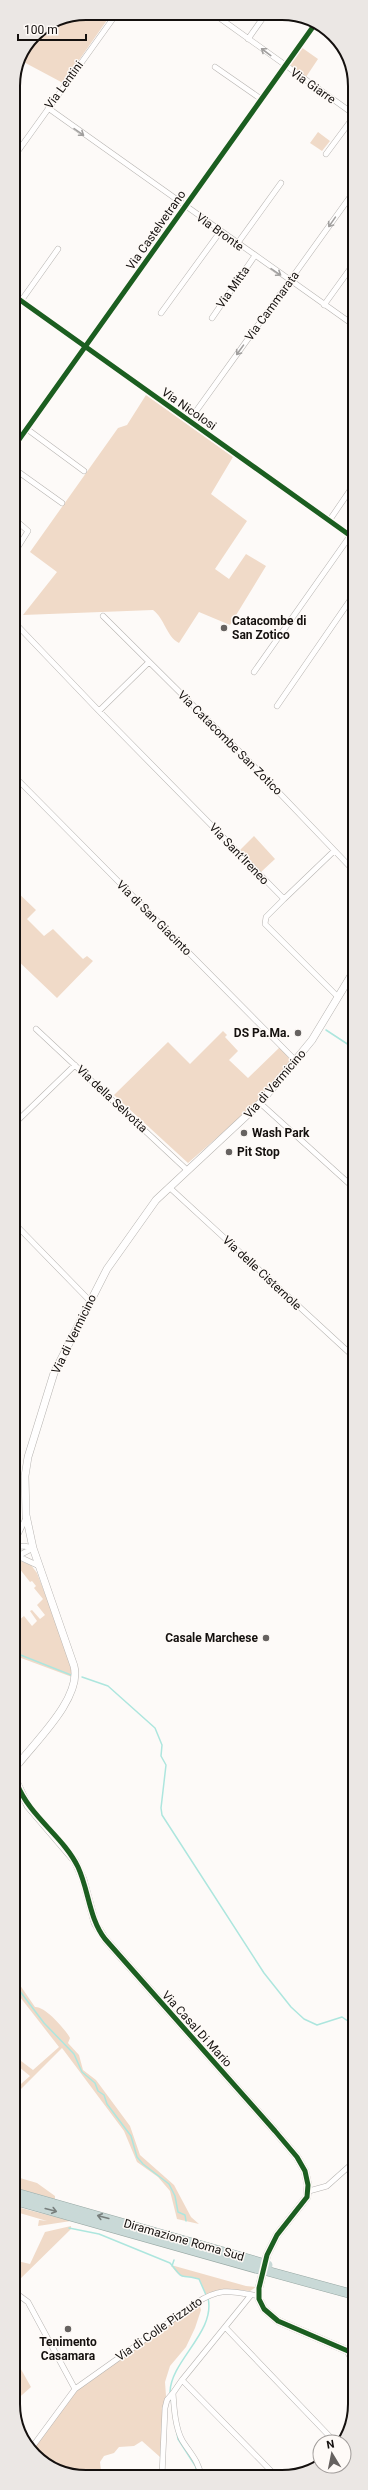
<svg xmlns="http://www.w3.org/2000/svg" width="368" height="2490" font-family="Roboto,sans-serif">
<rect width="100%" height="100%" fill="#fdfaf8"/>
<path fill="#f0dac8" d="M86,13H112L63,83L18,59C32,28 55,19 86,13Z
M301,47L318,59L306,77L289,64Z
M318,132L330,141L322,151L310,143Z
M146,395L233,457L211,494L247,521L215,569L229,579L246,554L266,566L230,625L199,612L179,643C166,636 165,619 153,610L23,615L57,572L30,552L118,428L127,425Z
M254,836L275,859L261,872L240,850Z
M13,888L36,910L27,919L44,936L53,929L83,959L87,956L93,961L57,998L13,956Z
M223,1031L227,1035L225,1037L238,1051L229,1060L248,1078L280,1047L291,1061L259,1101L188,1163L114,1095L168,1042L190,1064Z
M13,1493H19L18,1529L13,1540Z
M13,1558L31,1565L37,1573L69,1656L72,1677L13,1655V1628L16,1626L13,1621V1615L18,1621L24,1616L32,1626L37,1621L30,1611L32,1610L40,1619L45,1615L37,1605L43,1599L34,1588L36,1586L32,1581L30,1582L15,1563L13,1564Z
M13,1975L35,2007C45,2006 66,2030 70,2038L68,2043L79,2055L83,2070L96,2080L130,2126L140,2155L174,2185L191,2217L199,2224L177,2219L170,2191L158,2177L137,2162L124,2131L62,2048L13,2097V2091L30,2076L13,2062V2055L33,2070L59,2047L13,1988Z
M20,2178L37,2183L55,2196V2199L16,2188Z
M17,2207L71,2221L38,2226L39,2220L47,2221L16,2212Z
M71,2226V2229L13,2286V2260L30,2264L45,2232Z
M171,2265L246,2286L256,2287L250,2291L222,2289L206,2295L199,2279C184,2274 182,2282 171,2265Z
M199,2303L201,2310L195,2328L186,2347L170,2366L165,2382L166,2396L160,2457L142,2441L134,2446L119,2447L114,2453L104,2456L100,2462L101,2471L96,2474L67,2475L31,2452L78,2389Z
M18,2364L31,2387L13,2403V2368Z"/>
<g fill="none" stroke-linecap="round" stroke-linejoin="round">
<path stroke="#ade6de" stroke-width="1.5" d="M326,1030L355,1049
M13,1652L71,1675
M82,1677L108,1686L155,1728L162,1745L161,1756L166,1765L161,1808L162,1815L264,1973L291,2007L304,2019L317,2025L342,2017L355,2026
M13,1982L44,2023L74,2054L82,2072L95,2083L98,2091L104,2095L107,2104L131,2136L137,2157L143,2164L169,2184L175,2196L178,2212L185,2215L186,2221
M69,2228L99,2234L170,2263C187,2284 177,2272 199,2279L206,2295
M172,2266L174,2260
M170,2392C171,2360 216,2332 208,2298
M171,2398L178,2439L196,2467V2476"/>
<defs>
<path id="street" d="M214,14L355,115
M248,39L265,15
M215,67L261,99
M48,108L355,326
M326,154L355,115
M13,158L117,13
M237,244L281,183
M13,295L355,539
M21,301L58,249
M324,305L355,262
M161,313L220,232
M212,318L254,257
M189,421L355,190
M27,429L84,471
M13,448L315,24
M13,468L62,503
M13,518L28,531L13,555
M329,521L355,483
M103,616L247,759L355,872
M13,621L99,711L149,662
M254,672L350,536
M277,706L355,593
M99,711L284,899L266,917L265,924L338,997
M13,775L296,1061
M284,899L334,851
M36,1029L187,1170
M260,1103L355,1189
M13,1125L75,1065
M169,1187L355,1358
M13,1222L90,1301
M13,1545L26,1518
M13,1547L24,1546L33,1548
M13,1554L39,1566
M18,1556L33,1548
M309,2191L327,2186L355,2161
M13,2291L28,2302L75,2389
M251,2295L182,2380L277,2477
M225,2327L335,2442
M347,2351L355,2366
M182,2380L173,2393C174,2407 175,2427 182,2440C189,2452 199,2461 201,2476
M30,2450L75,2389L196,2303C221,2287 231,2291 259,2296
M162,2476L165,2408L167,2400L173,2393"/>
<path id="secondary" d="M13,1767L19,1763C37,1740 82,1697 74,1666L33,1548L26,1515L25,1476L28,1457L54,1373L107,1269L156,1200L260,1103L312,1040L355,969
M13,1775L28,1806L75,1861L83,1879L95,1923L105,1939L275,2131L297,2157L305,2171L308,2185L307,2197L277,2235L267,2255L259,2288V2299L264,2309L278,2321L355,2354
M13,1796L17,1785"/>
<path id="highway" d="M13,2192L262,2263
M13,2200L258,2269
M267,2271L355,2295"/>
</defs>
<use href="#street" stroke="#b7b4b1" stroke-width="6"/>
<use href="#secondary" stroke="#b7b4b1" stroke-width="8"/>
<use href="#highway" stroke="#98a8a4" stroke-width="10"/>
<use href="#street" stroke="#fffefe" stroke-width="5"/>
<use href="#secondary" stroke="#fffefe" stroke-width="7"/>
<use href="#highway" stroke="#c9d9d7" stroke-width="9"/>
<defs>
<path id="highway-bridge" d="M262,2263L268,2265"/>
</defs>
<use href="#highway-bridge" stroke="#98a8a4" stroke-width="10" stroke-linecap="butt"/>
<use href="#highway-bridge" stroke="#c9d9d7" stroke-width="9"/>
<defs>
<path id="cycleway" d="M13,295L355,539
M13,448L315,24
M17,1784C30,1817 63,1836 78,1867C89,1891 89,1918 105,1939L275,2131L297,2157L305,2171L308,2185L307,2197L277,2235L267,2255L259,2288V2299L264,2309L278,2321L355,2354"/>
</defs>
<use href="#cycleway" stroke="#fefaf7" stroke-width="8"/>
<use href="#cycleway" stroke="#1b5e20" stroke-width="5"/>
</g>
<defs><path id="oneway-shaft" d="M-6 0H5M1.5-3L5.5 0L1.5 3" fill="none" stroke-width="1.6" stroke-linecap="round" stroke-linejoin="round"/></defs>
<g stroke="#a19f9e">
<use href="#oneway-shaft" transform="translate(266 52) rotate(-143)"/>
<use href="#oneway-shaft" transform="translate(79 132) rotate(35)"/>
<use href="#oneway-shaft" transform="translate(332 222) rotate(125)"/>
<use href="#oneway-shaft" transform="translate(276 272) rotate(34)"/>
<use href="#oneway-shaft" transform="translate(240 350) rotate(126)"/>
</g>
<g stroke="#787f7d">
<use href="#oneway-shaft" transform="translate(51 2210) rotate(15)"/>
<use href="#oneway-shaft" transform="translate(103 2217) rotate(-165)"/>
</g>
<g fill="#666260" stroke="#fefaf7" stroke-width="1.5">
<circle cx="224" cy="628" r="4"/>
<circle cx="298" cy="1033" r="4"/>
<circle cx="244" cy="1133" r="4"/>
<circle cx="229" cy="1152" r="4"/>
<circle cx="266" cy="1638" r="4"/>
<circle cx="68" cy="2329" r="4"/>
</g>
<g text-anchor="middle" dominant-baseline="central" stroke-width="3" stroke-linejoin="round" paint-order="stroke">
<g font-size="12" fill="#14100e" stroke="#fefaf7">
<text transform="translate(64 85) rotate(-54)">Via Lentini</text>
<text transform="translate(313 86) rotate(35)">Via Giarre</text>
<text transform="translate(156 230) rotate(-55)">Via Castelvetrano</text>
<text transform="translate(220 232) rotate(36)">Via Bronte</text>
<text transform="translate(233 287) rotate(-55)">Via Mitta</text>
<text transform="translate(272 306) rotate(-54)">Via Cammarata</text>
<text transform="translate(189 409) rotate(35)">Via Nicolosi</text>
<text transform="translate(230 743) rotate(45)">Via Catacombe San Zotico</text>
<text transform="translate(239 854) rotate(46)">Via Sant'Ireneo</text>
<text transform="translate(154 918) rotate(45)">Via di San Giacinto</text>
<text transform="translate(275 1084) rotate(-49)">Via di Vermicino</text>
<text transform="translate(112 1099) rotate(43)">Via della Selvotta</text>
<text transform="translate(262 1273) rotate(43)">Via delle Cisternole</text>
<text transform="translate(74 1334) rotate(-64)">Via di Vermicino</text>
<text transform="translate(197 2029) rotate(48)">Via Casal Di Mario</text>
<text transform="translate(184 2240) rotate(16)">Diramazione Roma Sud</text>
<text transform="translate(159 2329) rotate(-35)">Via di Colle Pizzuto</text>
</g>
<g font-size="12" font-weight="bold" fill="#14100e" stroke="#fefaf7" text-anchor="start">
<text x="232" y="621">Catacombe di<tspan x="232" dy="14">San Zotico</tspan></text>
<text x="290" y="1033" text-anchor="end">DS Pa.Ma.</text>
<text x="252" y="1133">Wash Park</text>
<text x="237" y="1152">Pit Stop</text>
<text x="258" y="1638" text-anchor="end">Casale Marchese</text>
<text x="68" y="2342" text-anchor="middle">Tenimento<tspan x="68" dy="14">Casamara</tspan></text>
</g>
</g>
<path d="M0 0H368V2490H0ZM86 20H282A66 66 0 0 1 348 86V2404A66 66 0 0 1 282 2470H86A66 66 0 0 1 20 2404V86A66 66 0 0 1 86 20Z" fill="#ebe7e4" fill-rule="evenodd"/>
<path fill="none" stroke="#14100e" stroke-width="2" d="M86 20H282A66 66 0 0 1 348 86V2404A66 66 0 0 1 282 2470H86A66 66 0 0 1 20 2404V86A66 66 0 0 1 86 20Z"/>
<g transform="translate(332 2454) rotate(350)"><circle r="19" fill="#fefaf7" stroke="#a09c9a"/>
<path d="M0-3L7 15L0 10L-7 15Z" fill="#666260"/>
<text y="-6" font-size="11" font-weight="bold" text-anchor="middle" fill="#14100e">N</text>
</g>
<path d="M18 34v6h68v-6" fill="none" stroke="#14100e" stroke-width="2"/>
<text x="24" y="34" font-size="12" fill="#14100e" stroke="#fefaf7" stroke-width="3" paint-order="stroke">100 m</text>
</svg>
